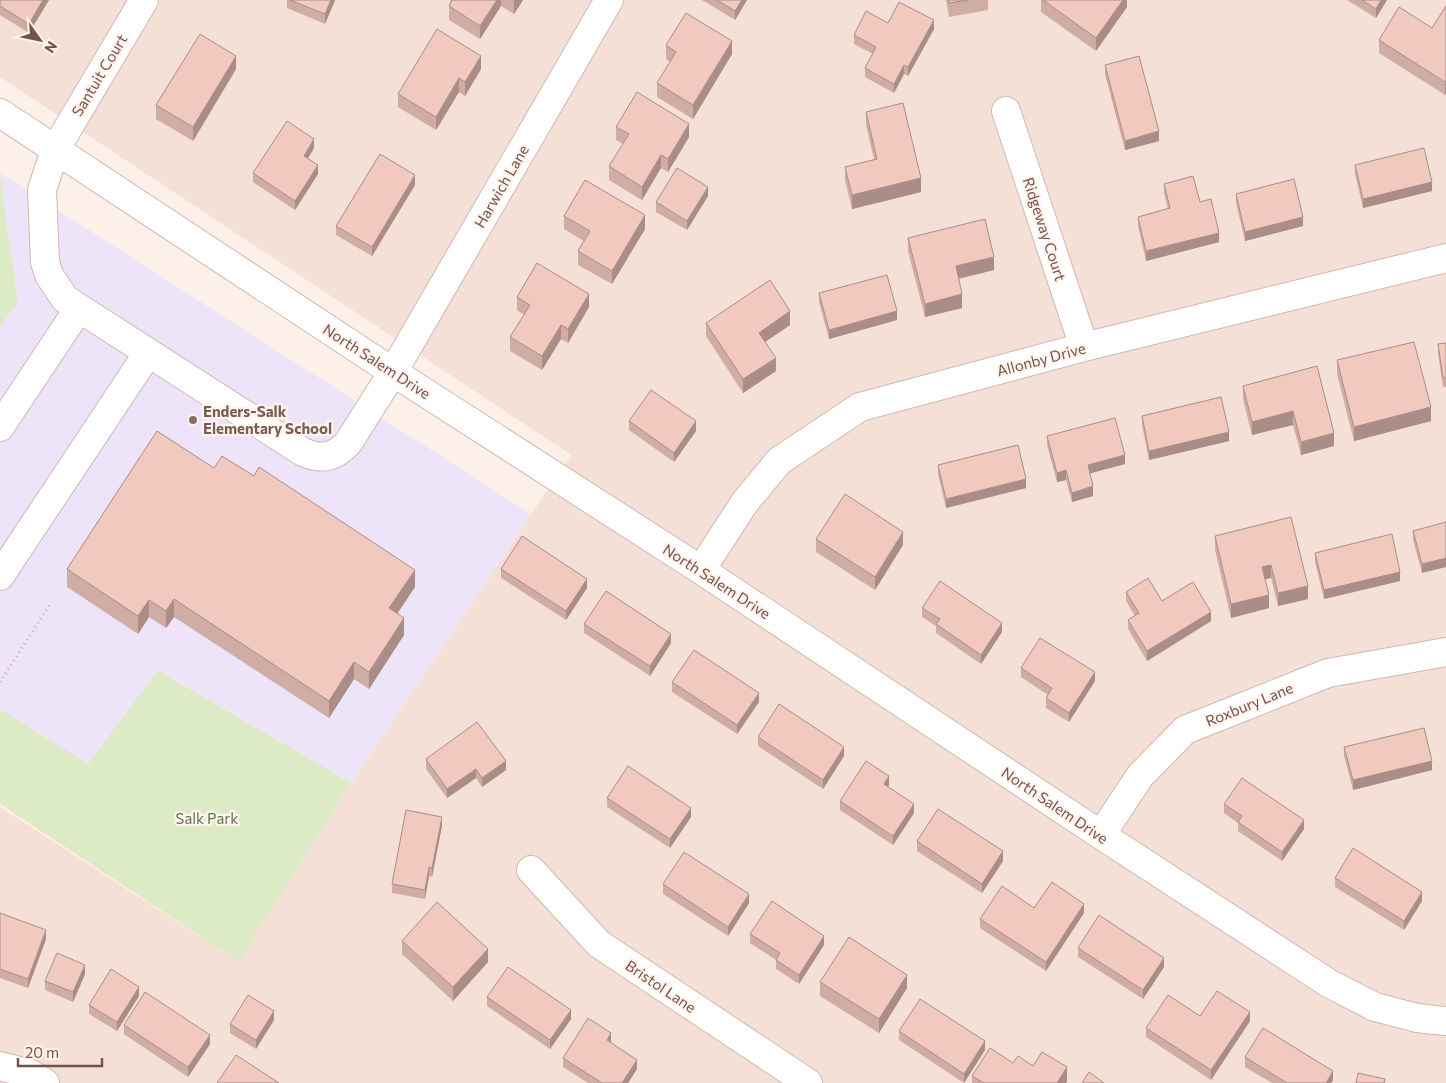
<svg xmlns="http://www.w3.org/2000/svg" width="1446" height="1083" font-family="Commissioner,sans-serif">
<rect width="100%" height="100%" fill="#fcf0e8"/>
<path fill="#f4e0d6" d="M0,0H1446V1083H0V807L239,962L351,783L571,455L0,77Z"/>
<path fill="#ede4f9" d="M0,173L531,514L351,783L159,670L88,765L0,709V327L18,302Z"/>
<path fill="#dceac6" d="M0,175L18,302L0,327Z
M158,670L351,783L239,962L0,804V709L88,764Z"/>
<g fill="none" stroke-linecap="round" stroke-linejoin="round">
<defs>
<path id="minor" d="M144,0L55,150L42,190L45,262L49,275L65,299L303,452C321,460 334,458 348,443L393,372L609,0
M1006,111L1084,347
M0,113L393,372L701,570L1101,835L1330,984L1375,1007L1417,1018L1446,1021
M0,427L79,308
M701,570L745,502L779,461L860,407L1084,347L1446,258
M0,576L148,353
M1101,835L1140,776L1185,730L1328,673L1446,652
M531,870L599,944L808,1083
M0,1066L31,1074L45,1083"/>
</defs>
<use href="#minor" stroke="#d0b8b0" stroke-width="30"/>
<path stroke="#d7aca2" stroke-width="3" stroke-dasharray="1 4" stroke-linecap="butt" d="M0,682L51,603"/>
<use href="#minor" stroke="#fff" stroke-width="28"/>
</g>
<path fill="#d0ada4" d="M0,0H49L29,33L0,15Z
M287,0H335L325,24L287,8Z
M450,0H523L514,14L501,6L480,39L449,20V6L451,2Z
M702,0H747L735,20Z
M946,0H988V10L949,17Z
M1041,0H1127V7L1096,51L1041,12Z
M1347,0H1387L1376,18Z
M1446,6L1445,95L1379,53V40L1432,28Z
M888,23L934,29L908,76L904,74L894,93L865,77V68L873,54L854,44V35Z
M666,45L732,54L693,119L657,97V83L670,62L666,59Z
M1105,65L1159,141L1125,150L1105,74Z
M236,69L193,141L156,119V105Z
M481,69L465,96L459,92L436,130L398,107V94Z
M866,112L921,192L852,209L845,180V167L874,160L866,125Z
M616,127L689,137L668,172L661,168L642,200L609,180V166L623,144L616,140Z
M314,148L308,158L318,174L295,210L253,182V173Z
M1355,165L1432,191L1363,208L1355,174Z
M1164,184L1219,242L1146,261L1138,226V217L1168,209L1164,193Z
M415,185L372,256L336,235V226Z
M1236,194L1303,226L1245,241L1236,203Z
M708,196L687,230L656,212V202Z
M564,216L645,229L612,284L578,265V251L584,241L564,229Z
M908,238L994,270L959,279L962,308L925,317L908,251Z
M819,293L897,320L829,339L819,302Z
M517,297L589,307L568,343L561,339L542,370L510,351V337L524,315L517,310Z
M706,323L790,325L765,342L776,371L743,393L706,336Z
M1446,343V387H1443L1438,353V344Z
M1337,360L1431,421L1354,441L1337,374Z
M1317,366L1334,446L1301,455L1293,425L1252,435L1243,399V386Z
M1142,416L1229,441L1149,460L1142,425Z
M629,421L696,431L674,462L629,430Z
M1047,436L1125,464L1090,473L1093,496L1072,502L1066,480L1057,482L1047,445Z
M938,465L1026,488L946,508L938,474Z
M214,468L415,587L397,613L404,635L369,689L354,679L329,718L174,617L166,628L149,617L138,634L67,587V569Z
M1446,522L1422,573L1413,540V531Z
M1215,536L1308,586V599L1278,606L1271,578L1265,579L1269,608L1231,618L1215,550Z
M816,539L903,545L875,590L816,552Z
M1315,553L1400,581L1324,599L1315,562Z
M501,569L587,588L566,620L501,578Z
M1126,592L1162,601L1211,621L1147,661L1128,629V620L1135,616L1126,601Z
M922,608L1002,632L981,664L936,633V626L922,617Z
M584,624L671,643L650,676L584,633Z
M1021,668L1095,681L1069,722L1046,708V698L1048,695L1021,677Z
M672,682L759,702L737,734L672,692Z
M758,737L844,756L823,789L758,746Z
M1344,747L1432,770L1353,790L1344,756Z
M426,759L506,770L482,787L476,778L447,798L426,769Z
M889,785L888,787L914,813L893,845L840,810V801Z
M607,798L691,817L670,848L607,807Z
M1224,804L1304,829L1282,861L1238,831V823L1224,813Z
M442,826L432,877L429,876L425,899L392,893V884Z
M917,841L1003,861L982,893L917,851Z
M1335,878L1422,901L1404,930L1335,887Z
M663,884L749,903L728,936L663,894Z
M1034,908L1084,913L1046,971L980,928V919Z
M0,913L46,939L28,988L0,978Z
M750,934L824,945L799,984L776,969V960L750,943Z
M402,941L488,962L453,1001L402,954Z
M1078,948L1164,967L1143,999L1078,957Z
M85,974L73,1002L45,990V981Z
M820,982L907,988L879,1033L820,996Z
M139,996L117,1031L89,1014V1005Z
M487,997L571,1019L550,1049L487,1006Z
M1200,1016L1250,1021L1211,1080L1146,1037V1028Z
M274,1020L256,1049L230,1033V1024Z
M124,1025L210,1044L188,1077L124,1034Z
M899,1031L985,1050L964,1083L899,1040Z
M1245,1057L1333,1080L1331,1083H1272L1245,1067Z
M563,1058L637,1069L628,1083H588L563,1067Z
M1013,1063L1033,1066L1067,1081L1066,1083H972V1076Z"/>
<path fill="#a98d86" d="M43,0H49L29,33V24Z
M331,0H335L325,24V14Z
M497,0H501V6L480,39V26Z
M514,0H523L514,14Z
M742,0H747L735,20V11Z
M1123,0H1127V7L1096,51V38Z
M1381,0H1387L1376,18V9Z
M934,20V29L908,76V67Z
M732,41V54L693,119V105Z
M236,56V69L193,141V127Z
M481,56V69L465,96V82Z
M904,65V74L894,93V84Z
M459,78V92L436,130V117Z
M1446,80V93L1445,95V82Z
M689,124V137L668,172V159Z
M1159,131V141L1125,150V141Z
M314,139V148L304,165V156Z
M661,155V168L642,200V187Z
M318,165V174L295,210V201Z
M415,175V185L372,256V247Z
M921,178V192L852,209V195Z
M1432,182V191L1363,208V199Z
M708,187V196L687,230V221Z
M645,215V229L612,284V271Z
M1303,217V226L1245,241V232Z
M1219,233V242L1146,261V251Z
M994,257V270L956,279V266Z
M589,294V307L568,343V329Z
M962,294V308L925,317V304Z
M790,311V325L759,346V333Z
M897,311V320L829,339V330Z
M561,325V339L542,370V356Z
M776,358V371L743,393V379Z
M1431,407V421L1354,441V427Z
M1293,411V425L1252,435V422Z
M696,421V431L674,462V453Z
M1229,432V441L1149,460V451Z
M1334,433V446L1301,455V442Z
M1125,455V464L1088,474V465Z
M1066,470V480L1057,482V473Z
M1026,479V488L946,508V499Z
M1093,486V496L1072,502V493Z
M903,532V545L875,590V577Z
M1446,558V567L1422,573V564Z
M1271,565V578L1262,580V567Z
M415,570V587L389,626V608Z
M1400,572V581L1324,599V590Z
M587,579V588L566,620V611Z
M1308,586V599L1278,606V593Z
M1269,595V608L1231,618V604Z
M174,599V617L166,628V611Z
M149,600V617L138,634V616Z
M1211,612V621L1147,661V651Z
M404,618V635L369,689V672Z
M1002,623V632L981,664V655Z
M671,634V643L650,676V666Z
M354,662V679L329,718V701Z
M1095,672V681L1069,722V713Z
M759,693V702L737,734V725Z
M844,747V756L823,789V780Z
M506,761V770L482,787V778Z
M1432,761V770L1353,790V780Z
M476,769V778L447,798V789Z
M889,776V785L884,793V784Z
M914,804V813L893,845V836Z
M691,808V817L670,848V839Z
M442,817V826L432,877V868Z
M1304,820V829L1282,861V852Z
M1003,851V861L982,893V884Z
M429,867V876L425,899V890Z
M1422,892V901L1404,930V921Z
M749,894V903L728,936V927Z
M1084,904V913L1046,971V962Z
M46,930V939L28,988V979Z
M824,936V945L799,984V975Z
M488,949V962L453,1001V987Z
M1164,958V967L1143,999V990Z
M85,965V974L73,1002V992Z
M907,975V988L879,1033V1019Z
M139,987V996L117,1031V1022Z
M571,1010V1019L550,1049V1040Z
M274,1011V1020L256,1049V1040Z
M1250,1012V1021L1211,1080V1070Z
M611,1033V1042L607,1040Z
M210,1035V1044L188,1077V1067Z
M985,1041V1050L964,1083V1074Z
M637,1060V1069L628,1083H622Z
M1067,1067V1081L1066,1083H1057Z
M1333,1071V1080L1331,1083H1326Z"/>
<path fill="#f2c9bf" stroke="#a98d86" d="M0,0H43L29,24L0,6Z
M290,0H331L325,14Z
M452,0H497L480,26L449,6Z
M717,0H742L735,11Z
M949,0H968L949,3Z
M1043,0H1123L1096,38Z
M1362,0H1381L1376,9Z
M899,2L934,20L908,67L904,65L894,84L865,68L876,47L854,35L866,11L888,23Z
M1446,6V80L1445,82L1379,40L1399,7L1432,28Z
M686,13L732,41L693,105L657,83L676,52L666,45Z
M437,29L481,56L465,82L459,78L436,117L398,94Z
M200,34L236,56L193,127L156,105Z
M1139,56L1159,131L1125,141L1105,65Z
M637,92L689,124L668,159L661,155L642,187L609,166L629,134L616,127Z
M903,103L921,178L852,195L845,167L877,159L866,112Z
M287,121L314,139L304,156L318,165L295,201L253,173Z
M1424,148L1432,182L1363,199L1355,165Z
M380,154L415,175L372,247L336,226Z
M677,168L708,187L687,221L656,202Z
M1193,176L1200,202L1211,199L1219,233L1146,251L1138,217L1170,208L1164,184Z
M1294,179L1303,217L1245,232L1236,194Z
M585,180L645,215L612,271L578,251L590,231L564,216Z
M985,219L994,257L956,266L962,294L925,304L908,238Z
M537,263L589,294L568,329L561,325L542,356L510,337L530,305L517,297Z
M887,275L897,311L829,330L819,293Z
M770,280L790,311L759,333L776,358L743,379L706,323Z
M1414,342L1431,407L1354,427L1337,360Z
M1446,343V378H1443L1438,344Z
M1317,366L1334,433L1301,442L1293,411L1252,422L1243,386Z
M651,390L696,421L674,453L629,421Z
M1221,397L1229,432L1149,451L1142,416Z
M1115,418L1125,455L1088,465L1093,486L1072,493L1066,470L1057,473L1047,436Z
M157,431L214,468L222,456L254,476L259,467L415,570L389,608L404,618L369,672L354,662L329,701L174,599L166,611L149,600L138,616L67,569Z
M1018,445L1026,479L946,499L938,465Z
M845,494L903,532L875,577L816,539Z
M1291,517L1308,586L1278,593L1271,565L1262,567L1269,595L1231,604L1215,536Z
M1446,522V558L1422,564L1413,531Z
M1392,534L1400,572L1324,590L1315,553Z
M522,536L587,579L566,611L501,569Z
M1148,578L1162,601L1193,582L1211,612L1147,651L1128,620L1139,613L1126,592Z
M940,581L1002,623L981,655L936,624L940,619L922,608Z
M606,591L671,634L650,666L584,624Z
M1040,638L1095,672L1069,713L1046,698L1052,688L1021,668Z
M694,650L759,693L737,725L672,682Z
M779,704L844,747L823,780L758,737Z
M477,722L506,761L482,778L476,769L447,789L426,759Z
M1424,728L1432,761L1353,780L1344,747Z
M866,761L889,776L884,784L914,804L893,836L840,801Z
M628,766L691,808L670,839L607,798Z
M1242,778L1304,820L1282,852L1238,822L1242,816L1224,804Z
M938,809L1003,851L982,884L917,841Z
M406,810L442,817L432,868L429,867L425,890L392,884Z
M1353,848L1422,892L1404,921L1335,878Z
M684,852L749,894L728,927L663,884Z
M1052,882L1084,904L1046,962L980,919L1002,886L1034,908Z
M772,901L824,936L799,975L776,960L780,953L750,934Z
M437,902L488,949L453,987L402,941Z
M0,913L46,930L28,979L0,969Z
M1099,915L1164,958L1143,990L1078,948Z
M849,937L907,975L879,1019L820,982Z
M57,953L85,965L73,992L45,981Z
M508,967L571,1010L550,1040L487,997Z
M111,969L139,987L117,1022L89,1005Z
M1217,991L1250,1012L1211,1070L1146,1028L1168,995L1200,1016Z
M145,992L210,1035L188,1067L124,1025Z
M248,995L274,1011L256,1040L230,1024Z
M920,999L985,1041L964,1074L899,1031Z
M588,1018L611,1033L607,1040L637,1060L622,1083H602L563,1058Z
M1263,1028L1333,1071L1326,1083H1287L1245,1057Z
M990,1048L1013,1063L1018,1056L1033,1066L1042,1052L1067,1067L1057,1083H984L972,1076Z
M236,1055L279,1083H217Z
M1089,1072L1104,1083H1082Z
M1358,1073L1385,1079L1384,1083H1356Z"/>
<circle fill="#8d6e63" stroke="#fff5ee" stroke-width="2" cx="193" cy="420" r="5"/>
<g text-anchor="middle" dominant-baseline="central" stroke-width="4.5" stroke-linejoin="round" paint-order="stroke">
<g font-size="15" fill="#76524c" stroke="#fff5ee">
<text transform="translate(99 75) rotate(-59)">Santuit Court</text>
<text transform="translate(501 186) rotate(-60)">Harwich Lane</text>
<text transform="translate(1045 229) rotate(72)">Ridgeway Court</text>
<text transform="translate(1041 359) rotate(-15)">Allonby Drive</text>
<text transform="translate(377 361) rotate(33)">North Salem Drive</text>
<text transform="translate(717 581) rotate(33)">North Salem Drive</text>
<text transform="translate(1249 704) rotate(-22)">Roxbury Lane</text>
<text transform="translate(1055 805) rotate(34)">North Salem Drive</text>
<text transform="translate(661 986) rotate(34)">Bristol Lane</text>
</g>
<g font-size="15" font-weight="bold" fill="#785e54" stroke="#fff5ee" text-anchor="start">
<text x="203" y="411">Enders-Salk<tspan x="203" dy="17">Elementary School</tspan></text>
</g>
<g font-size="15" fill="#5b7641" stroke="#fff5ee">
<text x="207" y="818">Salk Park</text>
</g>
</g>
<g transform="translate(40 40) rotate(123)" stroke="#fff5ee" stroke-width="4" paint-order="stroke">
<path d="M0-4L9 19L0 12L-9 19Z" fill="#76524c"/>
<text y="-8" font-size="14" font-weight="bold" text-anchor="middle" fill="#76524c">N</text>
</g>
<path d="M18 1058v8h84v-8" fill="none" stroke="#76524c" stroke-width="2.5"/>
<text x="25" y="1058" font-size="15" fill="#76524c" stroke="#fff5ee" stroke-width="4" paint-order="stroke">20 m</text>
</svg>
